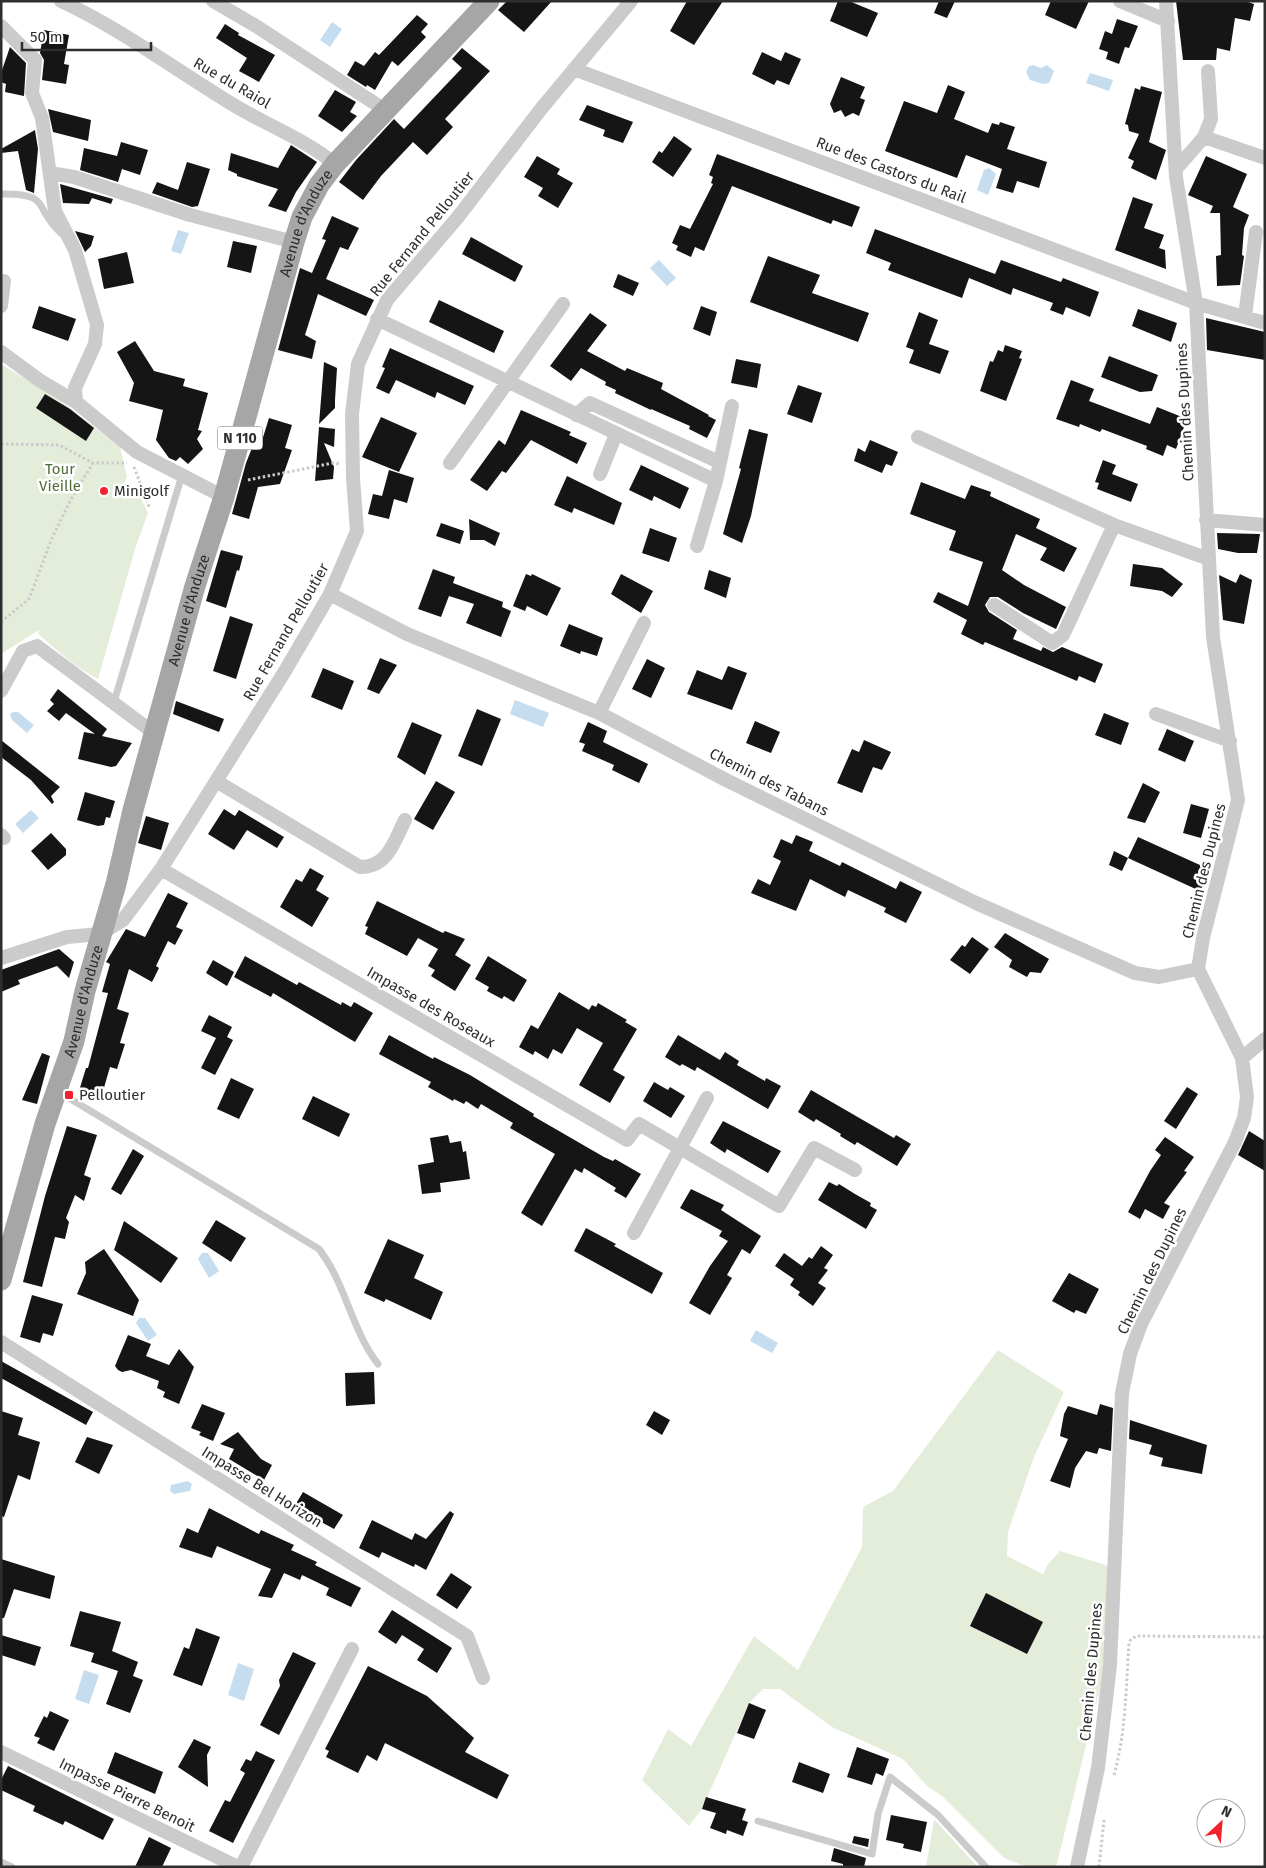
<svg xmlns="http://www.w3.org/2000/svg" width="1266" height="1868" font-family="'Fira Sans',sans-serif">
<rect width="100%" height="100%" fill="#fff"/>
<path fill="#e4edda" d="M1,364L61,401L120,447L127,477L120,490L130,486L137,490L148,513L135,549L98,679C76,668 57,650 38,634L39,630L1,654Z
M998,1350L1064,1392L1034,1457L1008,1532L1007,1556L1043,1574L1048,1564L1060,1551L1109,1566L1103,1677L1056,1867H1027L1004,1858L941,1795L928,1787L903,1759L832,1727L780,1689H763L749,1703L702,1809L689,1826L642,1780L668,1729L691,1746L754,1636L798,1670L862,1547L863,1507L893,1491Z
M934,1819L974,1863L977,1867H926Z"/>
<path fill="#c5ddee" d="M332,22L342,29L330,47L320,40Z
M1033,65L1041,68L1047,65L1054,71L1049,83L1043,84L1030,80L1026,72L1029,66Z
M1090,73L1113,80L1109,91L1086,83Z
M989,168L996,174L988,195L977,190L984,170Z
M178,230L189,233L181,254L171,251Z
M659,260L676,278L667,286L650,268Z
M515,700L549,713L543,727L510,714Z
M13,712H18L34,725L27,733L12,720L10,714Z
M31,810L39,818L23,833L15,824Z
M202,1253H208L219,1271L209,1278L198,1259Z
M139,1318H145L157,1335L148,1341L136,1323Z
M756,1330L778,1343L772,1353L750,1341Z
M188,1481L192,1484L190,1491L174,1494L170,1491L171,1485Z
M238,1663L254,1669L244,1701L228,1695Z
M84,1670L99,1675L89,1704L75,1699Z"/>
<path fill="#151515" d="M507,1H552L524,32L498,10Z
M687,1H723L694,45L670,31Z
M838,1H849L878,13L867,37L830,21Z
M939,1H955L947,18L934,13Z
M1051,1H1089L1076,29L1045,15Z
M1176,1H1245L1254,4L1250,21L1235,18L1230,51L1217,48L1216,60H1183Z
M417,15L428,24L421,32L426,37L398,66L392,61L375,90L367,85L366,87L347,75L355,61L364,66L375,52L379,55Z
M1117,19L1138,26L1129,48L1125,47L1119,64L1106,59L1108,52L1099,49L1105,31L1112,34Z
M225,24L239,33L238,35L275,55L259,82L239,71L247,58L216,38Z
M44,30L69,35L64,64L69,65L66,84L42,80L44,60L40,53Z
M10,47L26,63L24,96L5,92L6,84L1,82V73Z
M462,48L490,71L445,119L453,127L427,155L413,142L381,176L363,200L339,182L356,160L394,119L404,129L462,68L452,59Z
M762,52L781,61L785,52L801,59L789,85L777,80L774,85L752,74Z
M841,77L865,87L860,98L865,100L859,116L853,113L845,117L841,110L834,113L830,104Z
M948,85L965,92L954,119L988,133L992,123L999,125L1000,122L1015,127L1007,149L1047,162L1039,188L1017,181L1013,193L996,188L1002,169L966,155L957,178L885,151L904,101L937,113Z
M1141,86L1162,92L1149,142L1166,150L1156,180L1131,168L1134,161L1128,158L1139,134L1129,131L1128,125L1125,124L1135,88L1140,90Z
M335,90L356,102L350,112L357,116L342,132L318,116Z
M587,105L633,122L623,143L603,136L605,130L579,120Z
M48,109L91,120L88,141L53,132Z
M35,130L38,149L34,193L26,190L18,151L1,153V149Z
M674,136L692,149L673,177L652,162L659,151L662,153Z
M121,142L148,150L140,175L122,169L118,182L80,170L84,148L117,156Z
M291,145L317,162L296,192L286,212L268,206L278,189L237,176V174L228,170L231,153L278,168Z
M717,154L860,207L852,227L833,220L831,224L732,186L704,251L695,247L691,257L676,250L678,246L672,243L680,225L690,229L713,184L711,183L713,177L709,175Z
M537,156L560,169L557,174L573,183L558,208L538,196L543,188L524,177Z
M1206,156L1247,174L1233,207L1249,215L1244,228L1242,255L1244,256L1240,285L1217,286L1216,256L1221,255L1220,213H1210L1213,206L1188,195Z
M187,162L210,169L198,206L192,207L152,193L157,182L178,190Z
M60,184L113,199L111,204L92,198L89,204L63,203Z
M1133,197L1153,204L1144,228L1164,235L1159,248L1165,250L1166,269L1115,250Z
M332,216L359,228L348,250L340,247L326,279L374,300L366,316L318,294L305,335L316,341L312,359L278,350L300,268L312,273L326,240L322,239Z
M875,229L995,274L1001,260L1061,282L1063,278L1099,292L1090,317L1066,307L1063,315L1050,310L1053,303L1013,288L1011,295L969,278L962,298L888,270L891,263L866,253Z
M75,231L94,236L91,246L85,252Z
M471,237L523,266L515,282L462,254Z
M233,241L257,246L251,273L227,267Z
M127,252L134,283L104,289L98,259Z
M768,256L820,275L812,293L869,313L858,342L750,302Z
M618,274L639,283L633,296L613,287Z
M439,300L504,331L494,353L429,322Z
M39,306L76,319L68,341L32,328Z
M701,306L717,312L710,336L693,329Z
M1138,309L1177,323L1171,342L1132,326Z
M919,312L938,320L929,344L949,351L940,374L909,363L914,350L906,347Z
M590,313L607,325L587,351L625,371L627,368L663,383L661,389L709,415L708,416L716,420L707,438L689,429L690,426L651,409V410L615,393L616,390L605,385L606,382L581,368L571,381L550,366Z
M1206,318L1265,332V360L1207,350Z
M135,341L154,371L185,379L183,386L208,393L198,430L202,431L197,439L203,449L188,464L180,457L176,461L169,458L156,440L163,410L129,401L134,383L117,352Z
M1005,345L1022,351L1019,358L1022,359L1006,401L980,391L990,361L993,362L998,350L1003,352Z
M390,348L474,386L465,405L437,392L435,398L396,380L389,394L376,388L385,368L382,367Z
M1109,356L1158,375L1152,391L1140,392L1101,377Z
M736,359L761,364L757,388L731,383Z
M324,362L337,368L335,400V408L319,424Z
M1071,380L1094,389L1089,401L1150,424L1157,407L1187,419L1176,449L1167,445L1163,456L1146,449L1147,446L1102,429L1100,432L1080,424L1079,427L1056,419Z
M798,385L822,393L812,423L787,414Z
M45,394L70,409L94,428L86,441L36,408Z
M521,410L571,432L569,435L587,443L577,464L531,440L506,473L502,471L487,491L470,480L499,440L505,445Z
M381,417L417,433L399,472L362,457Z
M269,418L292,425L285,448L292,450L280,484L258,487L249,519L232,514L246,463L254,443L260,447Z
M319,427L335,429L334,447L324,443L334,467L333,479L315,481Z
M749,429L768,434L751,516L742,543L723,534L741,469L739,468Z
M870,440L898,452L892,466L886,464L882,473L854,461L858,448L865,452Z
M1103,460L1116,465L1112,474L1138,484L1131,502L1097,489L1099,483L1095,482Z
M641,465L689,488L680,509L654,496L652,501L629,490Z
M389,470L414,478L407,503L394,499L389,519L368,514L373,494L382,496Z
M567,476L622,503L614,525L574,508L572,513L554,505Z
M921,482L965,499L971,485L991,492L990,496L1040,519L1036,528L1077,548L1064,572L1040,560L1047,548L1016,534L1002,570L1024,585L1066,607L1056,629L1023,613L998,597H990L985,605L989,612L1017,630L1013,639L1041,651L1043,647L1053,652L1062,647L1103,664L1095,683L1079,676L1077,681L985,642L983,645L961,634L967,620L933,602L938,592L968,606L983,562L949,550L956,531L910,514Z
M469,519L500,533L495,546L484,540H470Z
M441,523L464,531L460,544L436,536Z
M650,528L677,538L669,562L642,553Z
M1217,533L1260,534L1257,553H1238L1218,549Z
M221,550L243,556L239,571L237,570L226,608L206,601Z
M1133,564L1162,568L1183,584L1172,597L1162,591L1130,586Z
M433,569L455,577L453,583L503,602L502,607L511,611L501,637L466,623L474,604L449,596L441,617L418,609Z
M709,570L731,578L726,598L704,589Z
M526,574L531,576L532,574L561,588L547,616L527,606L525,611L513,606Z
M621,574L653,591L641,613L611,594Z
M1240,574L1252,580L1244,624L1223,620L1219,575L1236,583Z
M230,616L253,624L236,679L213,671Z
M569,624L603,638L597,656L581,651L580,654L560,646Z
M380,658L397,665L379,694L367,689Z
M647,659L665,668L651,698L632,689Z
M728,666L747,673L732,710L687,694L697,670L722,680Z
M323,668L354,681L342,710L311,697Z
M58,689L107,729L102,736L132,743L116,766L111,767L78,759L84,732L95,734L66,713L59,721L47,711L54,704L50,700Z
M176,701L224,719L219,732L173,714Z
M477,709L501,719L482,766L458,756Z
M1104,713L1129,723L1121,745L1095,735Z
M755,721L780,732L771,753L746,743Z
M412,722L442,735L425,775L397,757Z
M588,722L607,731L603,742L648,764L639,783L612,770L614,765L582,751L585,744L579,742Z
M1167,729L1194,741L1185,762L1158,750Z
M1,740L60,787L51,796L54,802L52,804L31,780L1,757Z
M864,740L891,752L882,770L873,767L862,793L837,783L852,749L859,752Z
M436,781L455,792L433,830L414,819Z
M1143,783L1160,792L1145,823L1127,818Z
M85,792L115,801L110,818L106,817L104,825L98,826L77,820Z
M1191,804L1209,809L1201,838L1183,833Z
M224,809L235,816L239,810L284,837L277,848L247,830L234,850L208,834Z
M146,816L169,823L161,850L138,843Z
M51,833L66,849V855L48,870L31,851Z
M796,835L813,842L809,851L840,866L842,862L896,889L900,881L922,892L906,923L884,912L886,908L848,890L845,897L810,879L796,911L751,893L758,879L770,885L781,861L773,857L781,839L792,844Z
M1138,837L1211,870L1200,891L1128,858Z
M1114,851L1128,858L1122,871L1109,865Z
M310,868L324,876L316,890L329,898L312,927L280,907L296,879L302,882Z
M168,893L188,903L176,927L183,930L175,945L168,941L156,966L159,968L152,982L129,969L117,1009L129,1013L120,1043L125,1044L117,1069L110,1067L101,1098L79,1091L86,1068H88L108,993L102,992L110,964L106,962L126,929L145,937Z
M377,901L443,933L445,931L465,939L455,955L471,965L455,991L431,976L435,970L428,966L438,949L418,938L407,956L365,934L368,927L365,926Z
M1005,933L1049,959L1041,973L1030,972L1027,977L1009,967L1012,960L994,947Z
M972,937L989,949L970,974L950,960L962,945L965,947Z
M59,949L74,962L69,978L57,966L18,980L20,984L1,992V970Z
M245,956L297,985L299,982L341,1005L342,1002L351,1007L354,1002L373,1013L355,1042L273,993L271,997L234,977Z
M488,956L527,980L514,1002L504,996L502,999L487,991L489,987L475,979Z
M213,960L234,972L227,986L206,973Z
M559,992L589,1010L592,1005L596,1007L598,1003L627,1020L625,1022L637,1029L613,1070L625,1077L610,1103L579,1085L603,1043L577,1028L562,1054L553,1049L548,1059L535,1051L533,1055L519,1047L531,1025L538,1029Z
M209,1015L232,1027L227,1037L233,1040L215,1075L201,1068L216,1038L201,1031Z
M389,1035L433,1059L434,1057L470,1075L534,1114L533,1116L604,1157L613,1161L615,1159L641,1174L626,1198L614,1191L616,1188L584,1168L582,1173L575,1169L542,1226L521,1213L555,1154L510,1128L513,1123L481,1104L478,1109L466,1101L464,1104L454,1099L453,1101L428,1087L431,1082L379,1054Z
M678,1035L720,1060L725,1052L739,1061L737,1065L765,1081L766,1078L781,1086L768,1109L697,1067L695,1071L682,1064L680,1066L665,1057Z
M42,1053L50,1056L37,1104L22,1100Z
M231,1078L254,1089L239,1119L217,1109Z
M654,1082L668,1090L670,1087L685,1096L671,1118L643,1101Z
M1187,1087L1198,1094L1176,1129L1164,1121Z
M811,1090L894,1138L896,1135L911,1144L897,1166L857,1142L855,1145L840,1136L841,1134L816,1119L814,1122L798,1112Z
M313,1096L350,1114L339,1137L302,1119Z
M723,1121L781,1151L768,1173L727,1149L725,1153L710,1143Z
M67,1126L97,1135L84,1175L91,1178L84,1201L75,1195L66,1218L69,1222L65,1239L55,1237L42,1287L23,1282L45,1196Z
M1249,1131L1265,1141V1171L1238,1155Z
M448,1135L450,1143L461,1141L463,1152L466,1151L470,1179L440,1183L441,1192L422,1194L418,1165L434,1162L430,1138Z
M1165,1137L1194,1157L1184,1171L1187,1172L1164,1203L1170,1206L1163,1219L1145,1209L1140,1219L1128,1212L1150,1171L1161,1155L1155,1150Z
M133,1149L144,1156L121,1195L111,1189Z
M829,1182L837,1186L839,1184L855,1194L871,1203L870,1206L877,1210L866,1229L818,1200Z
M691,1189L724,1205L721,1210L761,1236L750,1254L742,1249L727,1275L732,1278L710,1315L689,1303L710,1266L728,1241L719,1236L722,1231L680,1208Z
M216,1220L246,1238L231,1262L202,1243Z
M124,1221L178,1258L161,1283L114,1250Z
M586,1228L616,1244L614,1246L663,1273L652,1294L574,1251Z
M388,1239L424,1255L414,1278L443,1292L431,1320L386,1299L384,1302L364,1293Z
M821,1246L833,1255L824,1268L828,1270L818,1283L826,1288L813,1306L798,1295L800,1292L790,1285L794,1279L775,1266L784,1253L802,1266L809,1257L812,1259Z
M104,1249L139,1300L133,1316L77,1294L86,1273L85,1262Z
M1069,1273L1099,1289L1086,1314L1076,1310L1074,1313L1052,1301Z
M32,1295L63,1304L53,1336L43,1333L40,1343L20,1337Z
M128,1335L151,1344L146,1356L169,1365L179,1349L194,1367L179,1404L163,1397L165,1392L157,1388L159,1381L131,1370L122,1372L118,1370L115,1366Z
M1,1361L93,1412L86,1425L1,1378Z
M374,1372L375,1404L346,1406L345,1373Z
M202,1404L225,1413L213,1441L199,1435L201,1432L191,1428Z
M1100,1404L1113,1408L1111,1451L1099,1448L1097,1454L1086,1451L1075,1468L1070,1488L1050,1481L1068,1439L1060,1436L1064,1414L1068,1406L1097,1415Z
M1,1411L23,1418L18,1435L40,1442L30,1480L18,1475L4,1517L1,1516Z
M654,1411L670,1420L662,1435L646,1425Z
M1130,1420L1207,1445L1202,1474L1161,1466L1163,1458L1149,1454L1152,1445L1129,1439Z
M238,1432L261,1459L272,1465L264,1480L229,1459L234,1449L220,1444Z
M87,1437L113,1445L99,1474L75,1462Z
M303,1492L343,1515L334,1529L294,1507Z
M209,1508L259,1534L261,1530L294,1545L291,1550L317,1562L315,1565L361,1588L351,1607L326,1595L329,1588L302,1575L300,1580L284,1573L272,1598L258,1596L271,1569L217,1546L212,1558L179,1547L187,1528L198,1533Z
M450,1511L454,1514L426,1570L415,1564L414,1567L382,1552L379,1558L359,1548L372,1520L412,1540L415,1533L426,1539Z
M1,1559L55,1576L50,1599L14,1589L4,1618H1Z
M451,1573L472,1587L457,1609L436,1595Z
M986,1593L1043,1622L1027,1654L970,1626Z
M392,1610L452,1648L437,1673L417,1660L424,1649L402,1635L396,1644L378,1632Z
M80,1611L121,1622L112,1651L138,1662L133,1676L143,1680L130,1713L106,1704L118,1671L91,1662L94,1653L70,1646Z
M196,1628L220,1637L202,1686L173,1675L184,1647L189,1649Z
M1,1635L41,1647L35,1666L1,1655Z
M293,1652L316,1663L279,1735L260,1725L280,1686L279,1680Z
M368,1666L427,1696L474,1738L465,1752L509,1775L497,1799L385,1743L377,1761L367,1755L358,1773L326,1757L329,1751L325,1749Z
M749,1703L766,1710L754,1739L737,1733Z
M50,1711L69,1720L54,1751L37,1743L40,1738L34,1736L44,1716L47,1718Z
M194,1739L211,1747L207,1755L208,1787L178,1767Z
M857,1747L889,1759L883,1776L876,1773L872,1785L847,1777Z
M256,1751L275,1760L233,1843L209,1831L225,1800L230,1802L245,1773L240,1770L246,1759L251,1761Z
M115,1752L163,1772L155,1794L107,1773Z
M799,1762L830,1774L823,1793L792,1782Z
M8,1766L114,1819L103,1840L65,1821L63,1825L33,1811L35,1806L1,1790V1780Z
M706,1797L746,1809L742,1820L748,1822L743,1836L727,1830L726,1834L710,1828L716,1813L702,1809Z
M891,1815L927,1822L921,1852L903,1848L904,1844L886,1840Z
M854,1836L869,1839L868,1847L852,1843Z
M149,1837L171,1848L162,1867H135Z
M834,1848L866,1858L864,1867H843V1864L831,1861Z"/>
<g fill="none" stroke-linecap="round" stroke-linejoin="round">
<path stroke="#cbcbcb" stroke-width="3" stroke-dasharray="2.5 2.5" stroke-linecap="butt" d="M1,444L59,445L93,463H127
M134,467L150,509
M248,480L333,463L340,464
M1,622L29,599L52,538L70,501L93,463
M1114,1775C1126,1732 1126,1687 1129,1643L1131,1639L1137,1636L1265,1637
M1099,1867L1104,1820"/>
<path stroke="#cbcbcb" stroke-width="7" d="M1,194C53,193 32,208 62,234
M114,702L182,475
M59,1092L319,1249C346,1284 351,1329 378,1364
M758,1821L872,1854L878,1814L890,1777L938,1815L986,1867
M1,1862L12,1867"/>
<path stroke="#cbcbcb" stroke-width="14" d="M61,1C121,29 176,70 232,104C266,125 303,138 335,164
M213,1L256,26L385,110
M1120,1L1168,21
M1,26L35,60L32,93L42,118L55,211L75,250L97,325L95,344L75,388L76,402L137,452L224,497
M574,69L1196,303L1265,323
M1204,137L1211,119L1208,71
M1176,169L1204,137L1265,158
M50,173L74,177L190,215L294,242
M1,306L4,281
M1245,316L1256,232
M377,319L716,481
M1,352L39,380L76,402
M576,415L590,403L719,462
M918,437L1114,525L1209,559
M450,463L563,304
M600,474L616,434
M1206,520L1265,525
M697,546L716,481L732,406
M330,594L407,634L599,713L726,780L976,903L1135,973L1159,977L1198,969
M994,605L1052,643L1063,635L1114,525
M1,691L23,651L37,646L154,733
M599,713L644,623
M1156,714L1230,741
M216,781L360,867C388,867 394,842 405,820
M1,835L4,838
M161,869L627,1140L639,1124L779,1206L814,1148L855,1170
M1,958L67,937L100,934L123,920L161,869L285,671L330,594L357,531L353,478L352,414L358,364L387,300L458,217L541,109L631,1
M1242,1058L1265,1039
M634,1233L707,1098
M1,1342L467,1636L483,1678
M1,1752L238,1867
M241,1867L352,1649
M1077,1867L1098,1768L1110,1665L1122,1393L1130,1354L1141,1324L1235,1142L1244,1118L1247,1097L1242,1058L1198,969L1203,938L1238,800L1213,637L1196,303L1176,177L1166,1"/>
<path stroke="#a6a6a6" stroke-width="21" id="s1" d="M1,1280L45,1124L74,1041L85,991L116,884L133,810L195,586L224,497L294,242L302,217L319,185L335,164L489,1"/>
</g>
<g fill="#f2232e" stroke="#fff" stroke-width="2">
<circle cx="104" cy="491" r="5"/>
<rect x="64" y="1090" width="10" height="10" rx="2.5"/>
</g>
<g text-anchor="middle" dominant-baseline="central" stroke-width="5" stroke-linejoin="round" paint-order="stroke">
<rect fill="#fff" stroke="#6d6d6d" stroke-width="1" x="217.5" y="426.5" width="45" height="23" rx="4"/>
<g font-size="14" font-weight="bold" fill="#2e2e2e">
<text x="240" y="438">N 110</text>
</g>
<g font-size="15" fill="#2e2e2e" stroke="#fff">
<text transform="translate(232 83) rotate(30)">Rue du Raiol</text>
<text transform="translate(891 170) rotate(21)">Rue des Castors du Rail</text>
<text stroke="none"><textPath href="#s1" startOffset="1101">Avenue d'Anduze</textPath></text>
<text transform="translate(422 234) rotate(-51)">Rue Fernand Pelloutier</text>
<text transform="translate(1185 412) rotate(-93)">Chemin des Dupines</text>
<text stroke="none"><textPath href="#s1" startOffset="696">Avenue d'Anduze</textPath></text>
<text transform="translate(286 632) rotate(-60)">Rue Fernand Pelloutier</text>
<text transform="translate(769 782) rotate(27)">Chemin des Tabans</text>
<text transform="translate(1204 871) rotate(-76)">Chemin des Dupines</text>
<text stroke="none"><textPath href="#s1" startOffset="291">Avenue d'Anduze</textPath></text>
<text transform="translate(431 1007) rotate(30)">Impasse des Roseaux</text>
<text transform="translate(1152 1271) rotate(-64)">Chemin des Dupines</text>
<text transform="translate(262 1487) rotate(32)">Impasse Bel Horizon</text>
<text transform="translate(1091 1672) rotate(-85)">Chemin des Dupines</text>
<text transform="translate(127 1795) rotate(26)">Impasse Pierre Benoit</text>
</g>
<g font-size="15" fill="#506d38" stroke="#fff">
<text x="60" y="469">Tour<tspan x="60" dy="17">Vieille</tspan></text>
</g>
<g font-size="15" fill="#2e2e2e" stroke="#fff" text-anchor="start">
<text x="114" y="491">Minigolf</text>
<text x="79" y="1095">Pelloutier</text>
</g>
</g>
<rect width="1266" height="1868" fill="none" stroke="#2e2e2e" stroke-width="5"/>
<g transform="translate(1221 1823) rotate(26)"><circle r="24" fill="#ffffff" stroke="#ababab"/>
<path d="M0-4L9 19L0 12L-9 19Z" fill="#f2232e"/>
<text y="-8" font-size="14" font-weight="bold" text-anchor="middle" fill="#2e2e2e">N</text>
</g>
<path d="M22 42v8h129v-8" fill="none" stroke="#2e2e2e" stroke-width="2.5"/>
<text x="30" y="42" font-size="15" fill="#2e2e2e" stroke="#ffffff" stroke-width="4" paint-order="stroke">50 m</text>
</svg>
